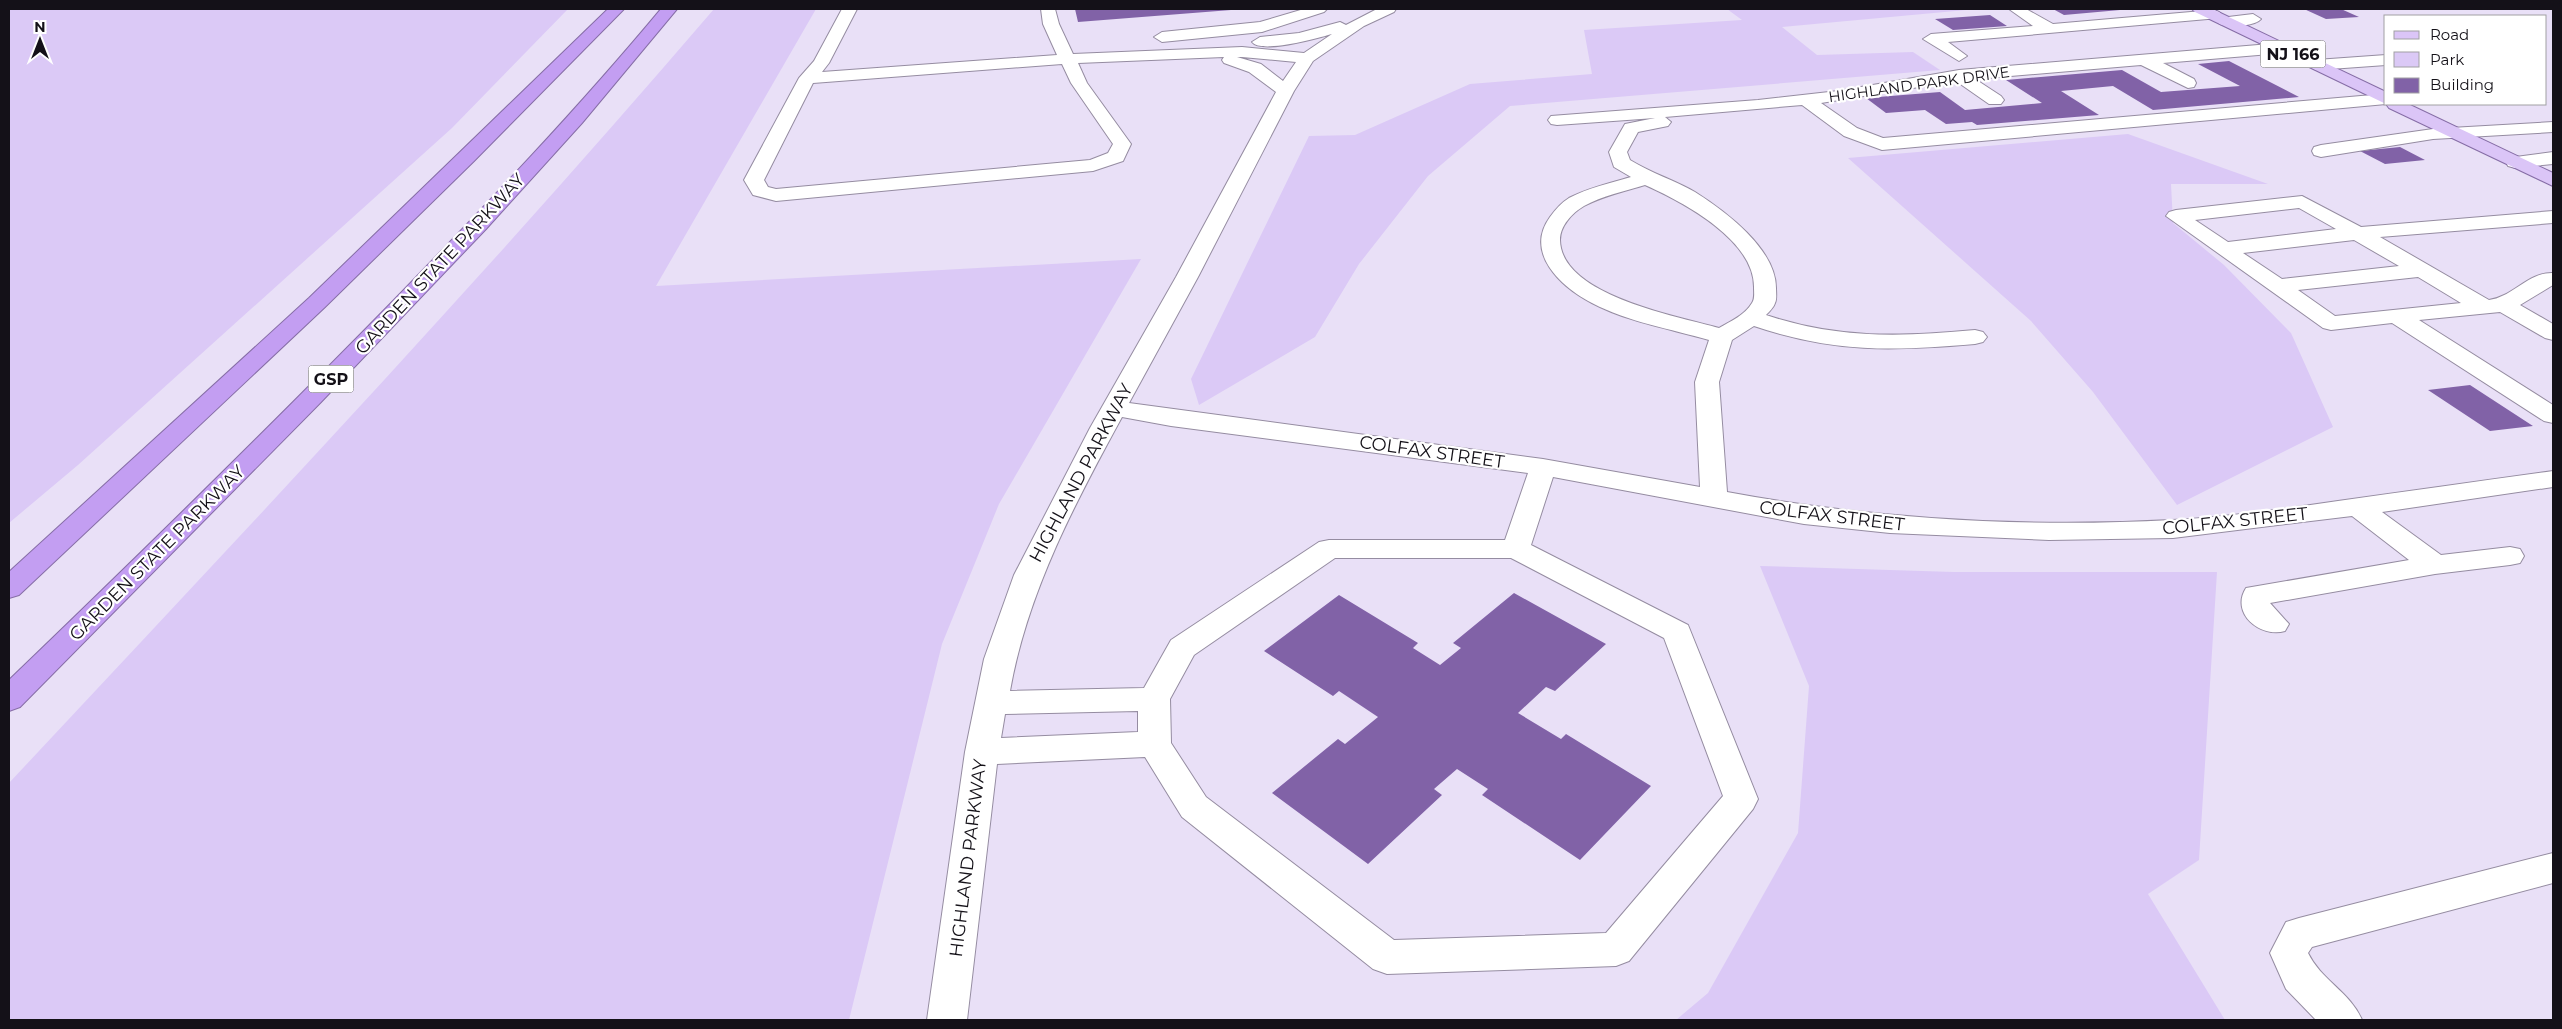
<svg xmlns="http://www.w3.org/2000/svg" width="2562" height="1029" font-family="Montserrat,sans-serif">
<rect width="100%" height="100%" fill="#e9e0f7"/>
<path fill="#dbc9f6" d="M9,9H568L452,128L78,465L9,523Z
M714,9H816L656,286L1141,259L999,504L942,644L849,1020H9V783C247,529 487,274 714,9Z
M1727,9H1977L1782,27L1817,55L1913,52L1940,70L1510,106L1428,176L1359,264L1315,337L1199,405L1191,379L1309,136L1355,135L1470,84L1592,74L1584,30L1742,20Z
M2128,134L2268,184H2171L2173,223L2224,265L2291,333L2333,427L2177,505L2093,392L2031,321L1848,158Z
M1760,566L1954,572H2217L2199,860L2148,894L2225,1020H1676L1708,993L1798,833L1809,686Z"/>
<path fill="#8162a7" d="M1075,9H1231V10L1078,22Z
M2053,9H2120V10L2064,15Z
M2304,9H2341L2359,17L2326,19Z
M1990,15L2007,26L1953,30L1935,19Z
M2229,61L2299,97L2153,110L2113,86L2061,91L2099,115L1977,125L1972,122L1946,124L1925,110L1886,113L1866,98L1940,92L1965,110L2042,103L2006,80L2122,70L2161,92L2240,86L2198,64Z
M2400,147L2425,160L2385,164L2360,151Z
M2470,385L2533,426L2490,431L2428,390Z
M1514,593L1606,644L1555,691L1546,687L1518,713L1561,739L1566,734L1651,786L1580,860L1482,795L1488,789L1457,769L1434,789L1442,795L1368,864L1272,793L1338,739L1345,744L1378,717L1339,691L1333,696L1264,651L1339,595L1418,643L1413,648L1440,665L1461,648L1453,643Z"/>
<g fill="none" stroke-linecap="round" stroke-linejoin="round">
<defs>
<path id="minor" d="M842,9H857L829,63L822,72L1057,55L1043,24L1041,9H1055L1059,24L1073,54L1242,47L1304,53L1332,34C1318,38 1261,54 1252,42L1260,37L1299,33L1340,22L1346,25L1377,9H1396L1394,12L1364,26L1313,61L1294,91L1198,277L1129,403L1543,459L1700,487L1695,382L1709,340C1671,329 1628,322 1592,303C1561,287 1524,253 1550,217C1555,210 1561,203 1569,198C1588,188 1610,183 1631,177L1614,167L1609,152L1625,124L1655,118L1557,125L1551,124L1548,120L1551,116L1758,100L1838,91L1959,70L2282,43L2288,45L2290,48L2282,53L2163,63L2194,79L2196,83L2194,87L2188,88L2141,65L1975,79L2001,96L2004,100L2001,104H1989L1956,81L1821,103L1857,128L1883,138L2384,94L2386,104L1882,150L1844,136L1802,105L1665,117L1671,122L1668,126L1638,132L1627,152L1630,160C1651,173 1674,180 1695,192C1725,211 1776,249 1776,288C1776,293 1777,299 1775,303C1774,307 1769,312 1766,315C1838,339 1900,337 1975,330L1983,332L1987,337L1983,342L1975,344C1893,351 1834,353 1754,326L1732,340L1719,382L1727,492C1873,519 2024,528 2172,520C2227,517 2283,509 2338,501C2410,491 2481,481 2553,471V487L2382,512L2441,555L2510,547L2520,549L2524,556L2520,563L2510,565L2435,574L2270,603L2289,624L2285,631C2260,638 2230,613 2246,588L2409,560L2352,516L2173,538L2049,540L1890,533L1804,524L1553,477L1531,545L1688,625L1758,799L1753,809L1629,961L1616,966L1387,974L1373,969L1182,817L1145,757L997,764L967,1020H927L965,752L984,659L1014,575L1090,428L1176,277L1276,92L1249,72L1224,63L1222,60L1224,57L1078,63L1087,83L1131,144L1123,161L1093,171L776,201L753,195L744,180L799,78L814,61ZM1237,57H1242L1296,62L1283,81L1261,64ZM1062,64L1071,83L1113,144L1108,153L1090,160L776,189L768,187L764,180L813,83ZM1645,185C1683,202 1755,240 1754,288C1754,293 1755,299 1752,303C1745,315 1731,321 1719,328C1678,316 1561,296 1560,240C1560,226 1572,213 1584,206C1602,196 1625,191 1645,185ZM1122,417L1171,426L1528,473L1505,540H1329L1319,542L1171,640L1144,688L1010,691C1027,593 1075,503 1122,417ZM1335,558H1511L1664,638L1723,796L1606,933L1394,940L1206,797L1171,743L1170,699L1194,655ZM1138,711V732L1001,738L1005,714Z
M1304,9H1327L1324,12L1262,32L1162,42L1154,37L1162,32L1260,22Z
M2009,9H2026L2053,24L2214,10L2219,12L2222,15L2220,18L2253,14L2261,19C2254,27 2229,27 2220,24L2217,21L2219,18L1948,42L1967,56L1959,61L1923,39L1931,34L2033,26Z
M2386,55V65L2316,70L2308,65L2316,60Z
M2553,122V132L2433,139L2321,157L2314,155L2312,151L2314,147L2321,145L2433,129Z
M2553,152V164L2515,168L2508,166L2506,162L2508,158Z
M2302,196L2361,227L2553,211V223L2380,237L2489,300C2513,297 2528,272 2553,273V285L2520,305L2553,324V340L2545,338L2500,312L2419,320L2553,405V423L2544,421L2392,323L2331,330L2323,328L2166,216L2169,212L2176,210ZM2299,208L2336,229L2228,242L2195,220ZM2354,240L2399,266L2282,279L2243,253ZM2418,277L2461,303L2335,316L2298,290Z
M2553,853V883L2312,947L2308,953C2321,980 2351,993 2362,1020H2316L2286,989L2270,953L2286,922L2299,918Z"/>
<path id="major" d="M2192,9H2212L2386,92V104H2408L2553,173V186L2389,108L2386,104L2195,12Z"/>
<path id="highway" d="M608,9H624L474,161L325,307L19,595L9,598V572L309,298Z
M661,9H677L582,123L486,229L321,402L20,707L9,711V680C139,555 268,429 394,300C486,205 577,110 661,9Z"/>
</defs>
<use href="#minor" stroke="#958ca1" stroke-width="2"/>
<use href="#major" stroke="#866da6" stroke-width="2"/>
<use href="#highway" stroke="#866da6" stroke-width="2"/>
<use href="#minor" fill="#fff" fill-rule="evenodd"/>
<use href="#major" fill="#dbc5f7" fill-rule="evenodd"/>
<use href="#highway" fill="#c39ef2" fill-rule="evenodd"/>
</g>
<g text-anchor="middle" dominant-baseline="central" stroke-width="4.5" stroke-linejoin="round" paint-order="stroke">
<g font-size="15" fill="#141118" stroke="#fff">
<text transform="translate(1919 84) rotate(-8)">HIGHLAND PARK DRIVE</text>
</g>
<g fill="#fff" stroke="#5a585d" stroke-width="1">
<rect x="2260.5" y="40.5" width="65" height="27" rx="4"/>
<rect x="308.5" y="365.5" width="45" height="27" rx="4"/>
</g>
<g font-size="16" font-weight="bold" fill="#141118">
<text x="2293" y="54">NJ 166</text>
<text x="331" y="379">GSP</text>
</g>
<g font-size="18" fill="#141118" stroke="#fff">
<text transform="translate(440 264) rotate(-47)">GARDEN STATE PARKWAY</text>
<text transform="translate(1432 452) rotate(8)">COLFAX STREET</text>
<text transform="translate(1081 473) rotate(-62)">HIGHLAND PARKWAY</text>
<text transform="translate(1832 516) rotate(7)">COLFAX STREET</text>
<text transform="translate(2235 521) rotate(-6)">COLFAX STREET</text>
<text transform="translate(157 553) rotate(-45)">GARDEN STATE PARKWAY</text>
<text transform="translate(968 858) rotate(-83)">HIGHLAND PARKWAY</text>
</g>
</g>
<rect width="2562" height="1029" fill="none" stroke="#141118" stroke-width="20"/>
<rect x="2384" y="15" width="162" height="90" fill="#ffffff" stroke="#a1a0a3"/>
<rect x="2394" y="31" width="25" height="8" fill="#dbc5f7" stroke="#a1a0a3"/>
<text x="2430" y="40" font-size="15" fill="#141118">Road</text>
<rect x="2394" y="52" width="25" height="15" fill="#dbc9f6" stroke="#a1a0a3"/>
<text x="2430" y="65" font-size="15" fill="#141118">Park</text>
<rect x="2394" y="78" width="25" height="15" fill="#8162a7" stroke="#a1a0a3"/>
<text x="2430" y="90" font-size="15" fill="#141118">Building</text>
<g transform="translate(40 40)" stroke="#ffffff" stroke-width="4" paint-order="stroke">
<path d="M0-4L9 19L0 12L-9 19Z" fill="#141118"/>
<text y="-8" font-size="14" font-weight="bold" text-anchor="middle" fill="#141118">N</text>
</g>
</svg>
